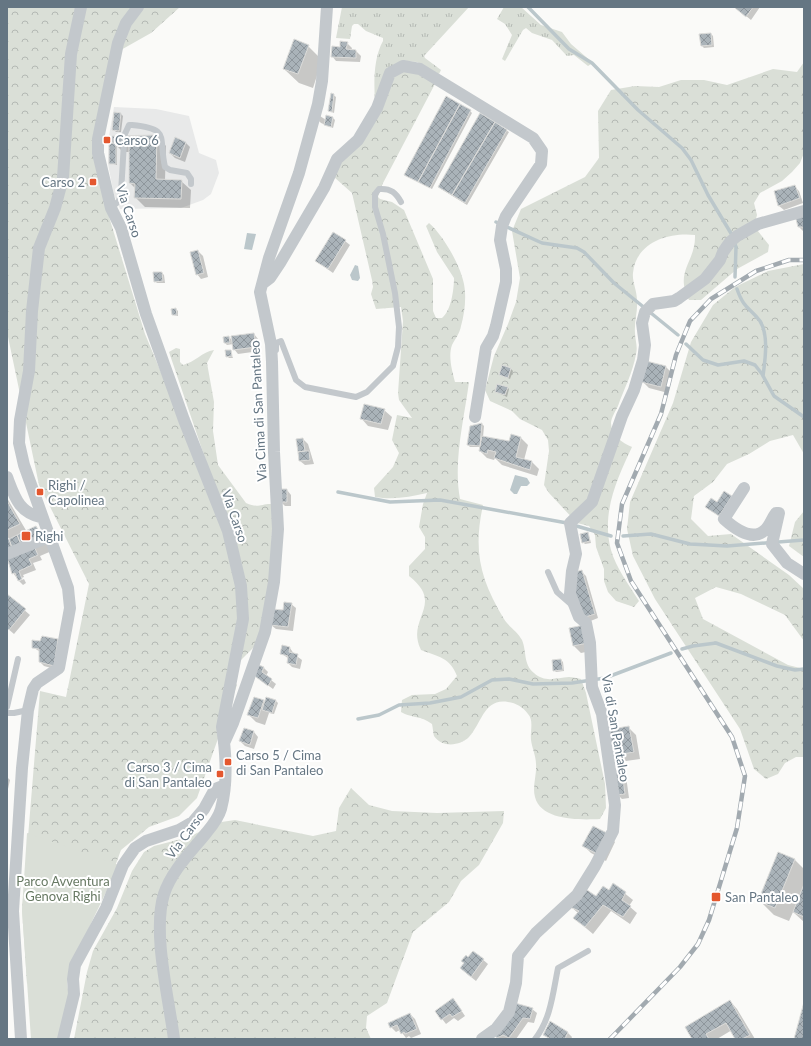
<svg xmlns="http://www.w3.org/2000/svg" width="811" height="1046" font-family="Lato,sans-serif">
<defs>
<pattern id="grass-tufts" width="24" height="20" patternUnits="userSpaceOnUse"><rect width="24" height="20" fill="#dadfd7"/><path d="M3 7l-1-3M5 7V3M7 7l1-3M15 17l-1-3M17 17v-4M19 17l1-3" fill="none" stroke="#b4b9b4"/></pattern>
<pattern id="forest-crowns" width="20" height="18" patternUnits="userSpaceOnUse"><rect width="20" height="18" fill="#dadfd7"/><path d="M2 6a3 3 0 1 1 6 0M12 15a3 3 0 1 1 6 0" fill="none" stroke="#b4b9b4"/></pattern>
<pattern id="building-cross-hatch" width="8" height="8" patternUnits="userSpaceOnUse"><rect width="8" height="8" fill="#aab3b9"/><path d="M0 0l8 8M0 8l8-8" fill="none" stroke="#8e969c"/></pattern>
</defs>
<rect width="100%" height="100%" fill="#fafaf8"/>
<path fill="#e8e9e9" d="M114,107L156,109L189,116L199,153L216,160L219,173L211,194L203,200L181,208L120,209L114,195L108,164L109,136Z"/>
<path fill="url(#grass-tufts)" d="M342,7H469L424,56L425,58L441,70L439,74L417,62L403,61L375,104C374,84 373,59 383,41V38L366,31L358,24H354L352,26L350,39L336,38Z
M504,7H521L541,25L562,32L571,44L593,63L588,66L574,55L567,56L552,40L532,33L526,28L523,30L505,61L502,59L512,35L505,24L497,19Z"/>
<path fill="url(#forest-crowns)" d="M7,7H180L151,33L112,55L95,141L106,207L145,334L204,475L206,461L169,352L176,348L180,349V362L183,365C195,362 202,352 214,350L207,363L214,402L213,431L218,465L246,503C259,509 261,503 273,504L270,583L264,621L256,645L240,661L233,680L237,685L197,798L179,816L149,827L121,850L110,880L27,984L22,910L40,691L66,697L89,584L39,485L7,332Z
M804,62V153L800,163L792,172L782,181L760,193L754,203L757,215L754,226L769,245L768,252L737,269L701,300H689C674,271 696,262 695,235C669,232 636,242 633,273C632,281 637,291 637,300C638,311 634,322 635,333C635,340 638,346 636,354C633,372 624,389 618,406C616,410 611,418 611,423C611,435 622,443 632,447C617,479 601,513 611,550C616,568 629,585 639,601L634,607L616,601L608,592L604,581V569L596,547L595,535L589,526L577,523L549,493L544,485L549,451L548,440L542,430L520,419L512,411L490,401L485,390L494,356L508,324L516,302L520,278L512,231L521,209L585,177L599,158L598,111L611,90L635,86L659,87L681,80H704L727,85L773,69L797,72Z
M411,68L436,82L382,185L378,197L380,199L392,202L404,210L433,279V311L436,318H442C451,311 454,290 454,278L437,252L426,226L429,223C442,234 459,263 463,280C467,294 465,312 461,326C460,333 455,339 452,345C448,356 452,371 455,382H469C464,420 453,461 460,499L483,505C473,551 480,579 504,619C509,627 518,632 522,640C527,652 523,664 534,673C545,683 556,678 569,677C572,677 577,678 581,679L586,693L605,784L606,808L600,819C581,820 541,821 535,797C532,787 537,774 536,764C536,756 532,748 531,740C530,732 534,720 528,714C523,707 516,703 508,702C484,698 482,723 469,737C460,746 442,748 434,736C433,733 433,728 432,724C420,715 414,719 401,712L402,700L412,695L435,694L446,689L457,676C450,657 438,657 421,650C405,618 446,605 409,576V566L425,549V537L419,527L423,504L427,493C409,497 394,500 375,497L374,488L393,467L399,453L392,440L397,415L412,418L399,400L398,393L403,321L401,307L376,309L371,294L373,287L372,280L352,193L334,177L339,164L393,76Z
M804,264V454L793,435L770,441L749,454L727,464L713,482L694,496L691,519L708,536L731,534L789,575L804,589V641L785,615L741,594L716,587L695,598L703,619L788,665L804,669V757H796L785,763L778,774L766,779L754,769L740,729L655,599L633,556L627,529L630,502L673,403L691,342L713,305L735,287L768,271Z
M804,511V557L789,546L795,522Z
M351,788L369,805L392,811L437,813L504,811L503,823L479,865L461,881L449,902L413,932L387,1003L367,1016L366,1028L371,1039H74L87,972L93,951L117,908L132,871L144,852L154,846L189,837L199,832L208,824L235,820L313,836L336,831L339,808Z"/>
<path fill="#dadfd7" d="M27,833L119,865L72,963L67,983L69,996L63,1039H31L22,910Z"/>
<path fill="#bbc7cb" d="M247,233L256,234L252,250L244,249Z
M355,265L358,266L360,278L358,281L352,280L350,275Z
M515,475L527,478L530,483L527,486H521L517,494H514L510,490Z"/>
<path fill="#0003" d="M735,7H760L751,20Z
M711,34L713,36L714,47L704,48L702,46Z
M347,43L352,48L351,51H356L361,56L360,62L336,61L332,56Z
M308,46L322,60L313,88L299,83L284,69Z
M332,94L336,97L334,113L329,111Z
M470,111L472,113L432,189L408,176Z
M121,114L123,116L121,132H116L114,130Z
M480,115L509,132L467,205L441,189Z
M320,116L326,120L327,116L333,118L335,120L333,128L321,123L319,121Z
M157,136L166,146L165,180L181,181L191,190L190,208L145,207L135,197V188L130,183V152H123L117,146V165L110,163L115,144L113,142Z
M186,143L190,147L185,162L175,158L170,153Z
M794,186L799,191L803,203L784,210L779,206L775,192Z
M804,214V232L799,227Z
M345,241L350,245L333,273L316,261Z
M198,251L203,256L208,277L201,279L197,274Z
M162,273L164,275L165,283H157L155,281Z
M176,309L178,311V316L173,315Z
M254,334L258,339L260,351L238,354L234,349L233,344L227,345L225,343L229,337L233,341Z
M230,351L233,358H229L227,356Z
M647,362L666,367L673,374L668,393L649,388L642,381Z
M511,369L513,371L510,379L500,374Z
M507,387L509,389L507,397L496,392Z
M384,410L392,417L388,430L368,426L361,418Z
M482,424L484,426L483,437L510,442L521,438L528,445L524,460L532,462L539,469L537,476L502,465L495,458L494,460L487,458L480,451L481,447H470L468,445L471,427Z
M303,439L308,444L314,464L305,465L300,461Z
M287,490L291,495V506H285L280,501Z
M7,498L27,532L36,527L50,542L54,550L40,556L42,560L33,563L36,570L23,575L24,577L19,579V581L13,573L7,560V540L10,539L7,537Z
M588,533L591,543L585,544L583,542Z
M581,571L586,576L598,618L588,622Z
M24,579L26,583L23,585L19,581Z
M7,595L30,615L14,634L7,628Z
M291,604L296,608L293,631L276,629L271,625Z
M571,629L595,650L581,653L574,646Z
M57,640L62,644L58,670L44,666L40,662V652L33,647L41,642Z
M290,648L294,654L302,660L300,669L292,667L288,663L289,659L281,653Z
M561,660L563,662L564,671L556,672L554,670Z
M257,666L264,668L268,672L266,676L276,684L273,689L258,678Z
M263,701L265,703L276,701L278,703L274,714L269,713L265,725L256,722L249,715Z
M629,728L636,735L640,759L619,762L612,755Z
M244,729L254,732L258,737L254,749L245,746L240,741Z
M622,771L626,776L629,798L622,799L617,794Z
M7,777L10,780L8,789L7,788Z
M608,835L615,842L606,861L591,853L584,846Z
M779,853L795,860L804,869V922L793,912L789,921L774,915L759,900Z
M613,884L633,900L629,906L637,913L630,924L611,911L593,934L574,918L578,913L570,906L609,891Z
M474,952L488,964L476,981L466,973L468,959Z
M730,1001L737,1009L755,1039H736L732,1030L717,1039H693Z
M457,1004L465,1016L458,1021L454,1018L446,1024L436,1011Z
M532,1009L537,1013L534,1023L528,1022L516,1039H499L495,1034Z
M410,1014L415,1019L421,1034L411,1038L409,1036L406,1038L400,1030L396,1032L391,1027Z
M568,1033L572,1037L571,1039H549L545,1035Z"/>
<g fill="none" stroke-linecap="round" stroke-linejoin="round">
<path stroke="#bbc7cb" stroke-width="3.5" d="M528,7L569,49L592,63L638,110L682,148L691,160L708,195L732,235L736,247L735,277
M496,222L542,243L577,248L584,252L614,283L678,335
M737,289C744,309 749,307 760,321C769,335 765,361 763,376
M686,344L703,360L718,365L744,361L755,365L762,374L774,396L804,417
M338,492L390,502L440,500L567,523
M573,525L611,536
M623,536L651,534L690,544L727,546L804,540
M682,649L693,646L716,643L777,666L795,670L804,669
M358,719L379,715L399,705L430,703L461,697L492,680L509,679L533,684L572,683L605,678L671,653"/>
</g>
<path fill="url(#building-cross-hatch)" stroke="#dcdcda" d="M734,7H753L746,17Z
M711,33L712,45L701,46L699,34Z
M294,39L309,45L298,74L283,69Z
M340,41L348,42L346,49L356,50V58L331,57L332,46L340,47Z
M331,93L334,94L332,112L328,111Z
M446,96L460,104L418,182L404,175Z
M460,104L471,110L430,188L418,182Z
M114,112L121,113L119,131L112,130Z
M480,113L495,122L452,195L438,187Z
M326,115L333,117L331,127L324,125Z
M495,122L507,130L465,203L452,195Z
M157,135L156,179L182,180L181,199L134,198L135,184L129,183V144L112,143V136Z
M175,137L186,142L180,158L169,153Z
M109,143H116V164H109Z
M795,185L800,198L778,206L774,191Z
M804,213V227H798L795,215Z
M333,232L346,240L328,269L315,261Z
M198,250L204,273L196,275L190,252Z
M153,272H162L163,281L154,282Z
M176,308L177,315H172L171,309Z
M254,333L256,347L233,350L231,336Z
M229,336L230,343H224L223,337Z
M225,350H231L232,356L226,357Z
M646,361L666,366L661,387L641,382Z
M502,365L511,368L508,378L499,375Z
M497,384L508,387L505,395L495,392Z
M364,404L385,409L381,424L360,419Z
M482,423L480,446L467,445L470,426Z
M511,434L521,437L516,457L532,461L530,470L494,458L496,452L488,450L487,454L479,451L482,436L509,441Z
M303,438L305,451L298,452L296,439Z
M305,451H309L310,460L299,461L298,452Z
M279,489H287V502H279Z
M724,491L732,496L719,516L705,507L711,498L717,502Z
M7,501L20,524L7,530Z
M36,526L41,535L21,544L17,535Z
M588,532L590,541L582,543L580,534Z
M17,535L21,544L12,548L9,539Z
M7,539H9L12,548L7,550Z
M34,546L38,555L29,559L32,565L19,571L22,579L18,581L15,573L12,574L7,557Z
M582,570L595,614L582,618L573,594L575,572Z
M7,594L26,609L9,630L7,628Z
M284,602L292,603L288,627L270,625L272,609L283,610Z
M584,625L588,643L573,646L569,628Z
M42,636L58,639L54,666L39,662V649L32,648V640L40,641Z
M282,645L290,647L289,652L298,654L296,665L287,663L288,656L280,654Z
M561,659L563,670L553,671L552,660Z
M256,664L264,667L262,672L272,679L268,686L252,674Z
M254,697L264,700L258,718L247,715Z
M266,697L276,700L272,713L262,710Z
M629,726L634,752L611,756L607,730Z
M244,728L254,731L250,745L239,741Z
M622,770L625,794L616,795L613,771Z
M593,826L609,834L599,855L582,846Z
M778,852L795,859L775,908L758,901Z
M613,883L626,892L622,900L631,906L623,917L603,905L585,927L573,918L579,911L568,906L584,888L596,896L603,886L609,890Z
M804,884V917L793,912Z
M473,951L484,959L471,977L460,968L464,963L461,961L466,955L468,957Z
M453,998L462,1011L452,1017L450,1014L441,1020L435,1011Z
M730,1000L750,1035L742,1039H735L726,1023L706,1034L709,1039H692L685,1027Z
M804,1002V1039H794Z
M515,1003L533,1008L530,1019L523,1018L509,1038L503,1035L497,1038L494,1034Z
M410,1013L417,1029L405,1034L404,1032L401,1034L397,1025L390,1028L388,1023Z
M550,1021L568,1032L565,1039H551L543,1035Z"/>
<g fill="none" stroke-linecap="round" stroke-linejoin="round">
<path stroke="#c3c8cc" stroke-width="6" d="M124,136L129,125H132C171,129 158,136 165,167L170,170L187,173L191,179V184
M111,208L119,201L121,193L124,142
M276,350V343L281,341L296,380L305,387L356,397L367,392L393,366L398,347L399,327L395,293L383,234L375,207V194L379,189C391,188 396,193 401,202
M548,572L557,592L573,606
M7,707L18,659
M7,713H14L28,710
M535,1039C551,1019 553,992 558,968L588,951"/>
<path stroke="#c3c8cc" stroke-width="12" d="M138,7L126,23L118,43L98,139V153L111,208L121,228L146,314L184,420L228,531L241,586L243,619L222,727C226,753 228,783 221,809C219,816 212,826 207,832C192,851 172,870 164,894C152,932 169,999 174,1039
M262,284L270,278L280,263L324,188L337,159L358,140L377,108L390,73L403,66L420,69L533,138L542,151L541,164L506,216L502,226L500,240L506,269V282L496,326L493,336L486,348L475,417
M7,477C15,498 19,513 43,518
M744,488L724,519C734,528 753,543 766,529C770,525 772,518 776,513H779L772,544L787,563L804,574
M7,554L49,537
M224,743L233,723L265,632L274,582L278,529L274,452L272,362L271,344L260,292L269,258L299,173L318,104L322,81L327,7
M21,1039L13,911L22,768L28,710L33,689L37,683L59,668L70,608L68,588L24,465L19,443L20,420L29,371L32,311L39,248L55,208L63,178L71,54L81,7
M63,1039L74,994L73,979L75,965L106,908L123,865L135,848L146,841L179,830L193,822L204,809L215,789L225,785
M482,1039L496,1029L509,1012L516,983L518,956L536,933L577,895L595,866L613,831L615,805L602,714L592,687L590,643L586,623L579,617L570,594L572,571L576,554L570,523L592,502L622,416L634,390L643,360L645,345L642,323L645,312L653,304L674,301L679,298L705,279L720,260L723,252L730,242L737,236L758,224L804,211"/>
<defs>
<path id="rail" d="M610,1039L680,967L698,944L709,920L737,828L745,776L732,737L631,581L617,543L622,504L661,414L676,355L690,321L711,299L756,271L789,260H804"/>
</defs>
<use href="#rail" stroke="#a2aab0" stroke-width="4.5"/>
<use href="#rail" stroke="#fff" stroke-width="3" stroke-dasharray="9" stroke-linecap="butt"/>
</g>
<g fill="#e4572e" stroke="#fff" stroke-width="1.5">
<rect x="103" y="136" width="8" height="8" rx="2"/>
<rect x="89" y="178" width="8" height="8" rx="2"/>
<rect x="36" y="488" width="8" height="8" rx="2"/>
<rect x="21" y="531" width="10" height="10" rx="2"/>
<rect x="224" y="758" width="8" height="8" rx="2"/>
<rect x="216" y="770" width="8" height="8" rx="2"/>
<rect x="711" y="892" width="10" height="10" rx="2"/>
</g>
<g text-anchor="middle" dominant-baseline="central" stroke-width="4" stroke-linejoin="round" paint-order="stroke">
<g font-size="13" fill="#657683" stroke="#fff" text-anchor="start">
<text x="115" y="140">Carso 6</text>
<text x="85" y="182" text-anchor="end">Carso 2</text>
<text x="48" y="485">Righi /<tspan x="48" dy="15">Capolinea</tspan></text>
<text x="35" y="536">Righi</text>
<text x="236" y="755">Carso 5 / Cima<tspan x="236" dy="15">di San Pantaleo</tspan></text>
<text x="212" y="767" text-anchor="end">Carso 3 / Cima<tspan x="212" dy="15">di San Pantaleo</tspan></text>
<text x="725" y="897">San Pantaleo</text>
</g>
<g font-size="13" fill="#657683" stroke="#fff">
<text transform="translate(129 211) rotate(72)">Via Carso</text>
<text transform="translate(258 411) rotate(-93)">Via Cima di San Pantaleo</text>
<text transform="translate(235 516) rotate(71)">Via Carso</text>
<text transform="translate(616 728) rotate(80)">Via di San Pantaleo</text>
<text transform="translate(185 835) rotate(-53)">Via Carso</text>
</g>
<g font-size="13" fill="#687a64" stroke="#fff">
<text x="63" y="881">Parco Avventura<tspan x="63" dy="15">Genova Righi</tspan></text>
</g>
</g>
<rect width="811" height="1046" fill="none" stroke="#657683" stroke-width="16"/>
</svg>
